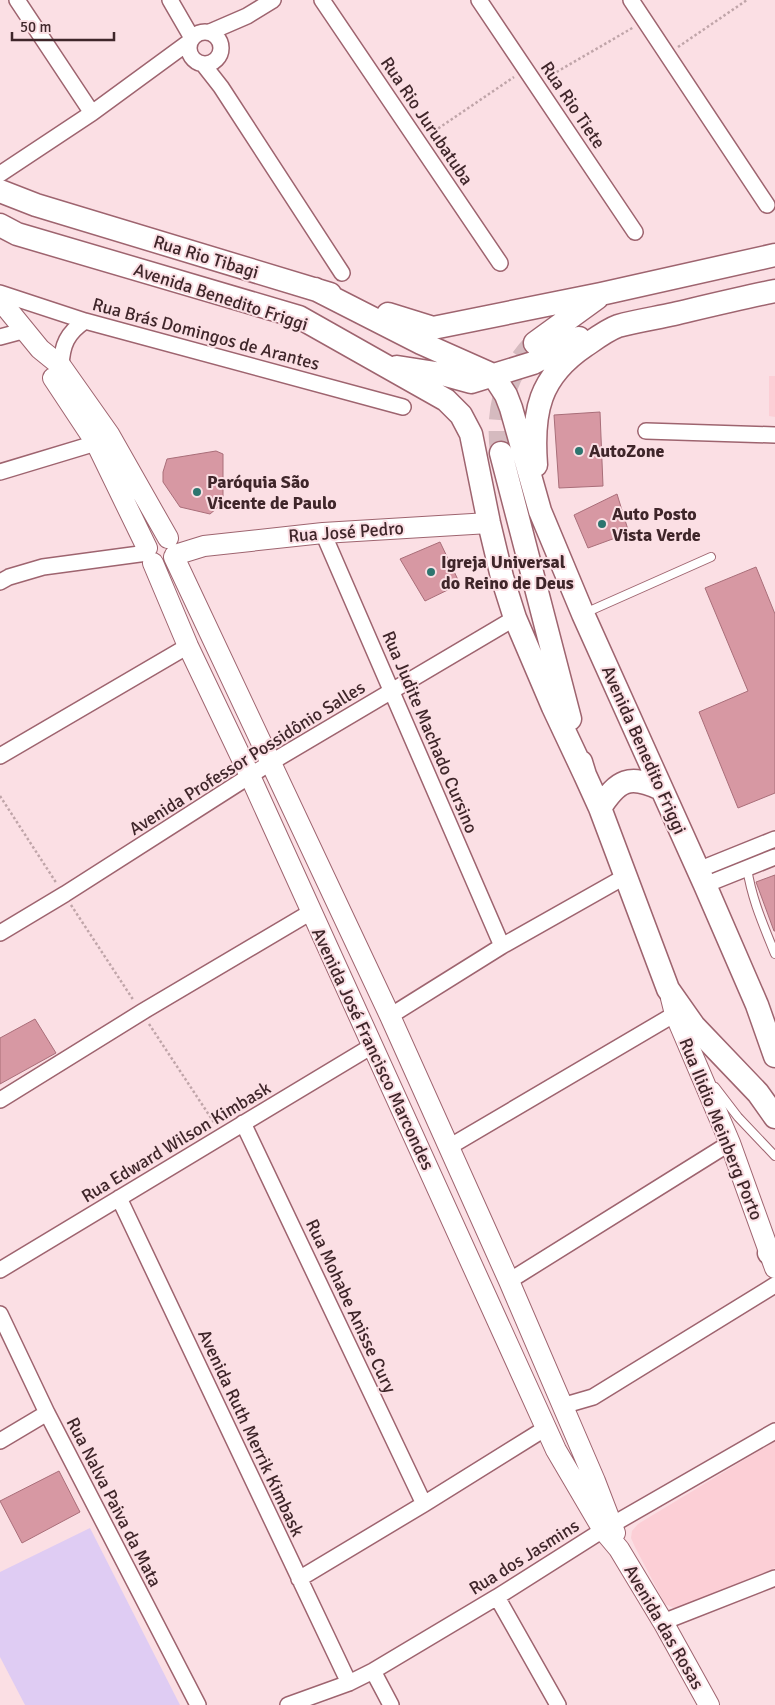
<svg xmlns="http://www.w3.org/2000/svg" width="775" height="1705" font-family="Signika,sans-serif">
<rect width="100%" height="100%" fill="#fbdfe4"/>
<path fill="#fccfd6" d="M769,376H775V417L769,416Z
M775,1441V1568L683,1608H674L665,1604L635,1547L631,1538L632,1531L638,1524Z"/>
<path fill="#dfccf3" d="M90,1528L180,1705H25L0,1657V1572Z"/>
<path fill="#d798a3" stroke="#a96e79" d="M600,412L603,486L559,488L554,415Z
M216,451L223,454V503L210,514L180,507L163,482V472L167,459Z
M617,494L629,533L588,548L574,515Z
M440,542L460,584L425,601L400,559Z
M756,567L775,614V793L738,808L699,712L748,691L705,588Z
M775,875V931H774L756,882Z
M35,1019L56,1053L0,1084V1038Z
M59,1471L80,1512L22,1543L0,1501Z"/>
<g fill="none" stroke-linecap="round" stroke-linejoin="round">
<path stroke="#d5babf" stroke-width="22" stroke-dasharray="22 11" stroke-linecap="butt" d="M501,453C496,410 504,375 535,343"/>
<defs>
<path id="lane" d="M585,613L711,557
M747,868C752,900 763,924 775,954
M715,1087L738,1117L775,1156"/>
<path id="street" d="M17,0L92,113
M170,0L192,38
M322,0L500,263
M479,0L635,232
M631,0L767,205
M189 48a16 16 0 1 1 32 0a16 16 0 1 1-32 0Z
M210,32L247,16L273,0
M203,64L221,87L342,273
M0,174L92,113L189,42
M0,293L85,321L403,407
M0,337L26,330
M61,366C62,345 67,333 85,321
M646,431L775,435
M0,472L96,443
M323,533L502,946
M0,582L9,577L43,567L147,553
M0,756L188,646
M698,870L775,839
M705,885L775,857
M0,933L65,894L270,763L515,618
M390,1016L502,946L626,876
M0,1100L142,1012L311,912
M243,1123L424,1504
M449,1147L675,1014
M119,1198L349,1683
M0,1270L372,1046
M509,1281L730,1143
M0,1314L47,1413L198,1705
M562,1406L593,1397L775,1285
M0,1441L47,1413
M299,1579L424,1504L546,1428
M497,1597L558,1705
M663,1622L775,1578
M373,1671L391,1705
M288,1705L349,1683L373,1671L497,1597L603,1530L775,1431"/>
<path id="secondary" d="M0,300L40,349L61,366L109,434L168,538
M53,378L96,443L147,548
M175,555L204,546L323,533L489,523
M174,557L390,1016L509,1281L595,1481L615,1533
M153,563L188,646L250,776L556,1450L603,1530L619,1549L663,1622L709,1705
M671,998L675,1014L730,1143L775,1268"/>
<path id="primary" d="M0,191L36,205L330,294
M0,225L17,234L299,317L446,400L461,415L471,434L489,523L502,577L515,618L553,707L585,775
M315,289L421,343L493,375L506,395L511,408L540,511L583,614L705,885L757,1005L775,1056
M388,314L433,328L601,294L775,255
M535,343L597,298
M397,367L442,374L471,382L533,363L579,338
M501,453L570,719
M536,465C532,412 539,377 585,346C595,339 607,330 618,326C636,321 656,318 674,314C708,306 741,298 775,291
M581,762L585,775L600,808L668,989L694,1026L758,1093L775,1117
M600,808C618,780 629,774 661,789
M769,1253L775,1256"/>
</defs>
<use href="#lane" stroke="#9e646f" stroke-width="10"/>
<use href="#street" stroke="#9e646f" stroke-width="18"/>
<use href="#secondary" stroke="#9e646f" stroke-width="22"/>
<use href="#primary" stroke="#9e646f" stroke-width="25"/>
<path stroke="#c0a5a9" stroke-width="2.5" stroke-dasharray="2.5 2.5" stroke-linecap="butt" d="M678,47L747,0
M548,77L634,27
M430,134L514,77
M0,796L57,884
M71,905L134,1001
M149,1024L215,1124"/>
<use href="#lane" stroke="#fff" stroke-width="8"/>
<use href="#street" stroke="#fff" stroke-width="15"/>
<use href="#secondary" stroke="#fff" stroke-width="20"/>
<use href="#primary" stroke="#fff" stroke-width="22"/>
</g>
<g fill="#2d756f" stroke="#fbdfe4" stroke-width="2">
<circle cx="579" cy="451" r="5"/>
<circle cx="197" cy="492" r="5"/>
<circle cx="602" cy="524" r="5"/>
<circle cx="431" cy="572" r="5"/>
</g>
<g text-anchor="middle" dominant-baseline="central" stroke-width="4" stroke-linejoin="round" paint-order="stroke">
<g font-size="18" fill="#3f262a" stroke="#fbdfe4">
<text transform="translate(573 105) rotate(56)">Rua Rio Tiete</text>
<text transform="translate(427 121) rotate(56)">Rua Rio Jurubatuba</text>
<text transform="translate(206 257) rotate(17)">Rua Rio Tibagi</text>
<text transform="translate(221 297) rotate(18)">Avenida Benedito Friggi</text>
<text transform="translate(206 334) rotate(15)">Rua Brás Domingos de Arantes</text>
<text transform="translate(346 532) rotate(-4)">Rua José Pedro</text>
<text transform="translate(430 732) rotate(67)">Rua Judite Machado Cursino</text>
<text transform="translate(644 750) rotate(66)">Avenida Benedito Friggi</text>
<text transform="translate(247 758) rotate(-32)">Avenida Professor Possidônio Salles</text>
<text transform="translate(373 1049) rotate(65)">Avenida José Francisco Marcondes</text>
<text transform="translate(721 1129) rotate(68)">Rua Ilidio Meinberg Porto</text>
<text transform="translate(176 1142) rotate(-31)">Rua Edward Wilson Kimbask</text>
<text transform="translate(351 1306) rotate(65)">Rua Mohabe Anisse Cury</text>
<text transform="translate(251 1433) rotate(65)">Avenida Ruth Merrik Kimbask</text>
<text transform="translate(114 1502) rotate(63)">Rua Nalva Paiva da Mata</text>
<text transform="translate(524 1557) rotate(-32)">Rua dos Jasmins</text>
<text transform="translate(664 1627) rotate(60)">Avenida das Rosas</text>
</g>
<g font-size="18" font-weight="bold" fill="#3f262a" stroke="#fbdfe4" text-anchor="start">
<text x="589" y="451">AutoZone</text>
<text x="207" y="482">Paróquia São<tspan x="207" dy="21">Vicente de Paulo</tspan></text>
<text x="612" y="514">Auto Posto<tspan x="612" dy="21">Vista Verde</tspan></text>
<text x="441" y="562">Igreja Universal<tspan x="441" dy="21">do Reino de Deus</tspan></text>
</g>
</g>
<path d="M12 32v8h102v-8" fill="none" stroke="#3f262a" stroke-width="2.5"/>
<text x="20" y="32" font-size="15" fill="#3f262a" stroke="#fbdfe4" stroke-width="4" paint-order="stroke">50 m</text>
</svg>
